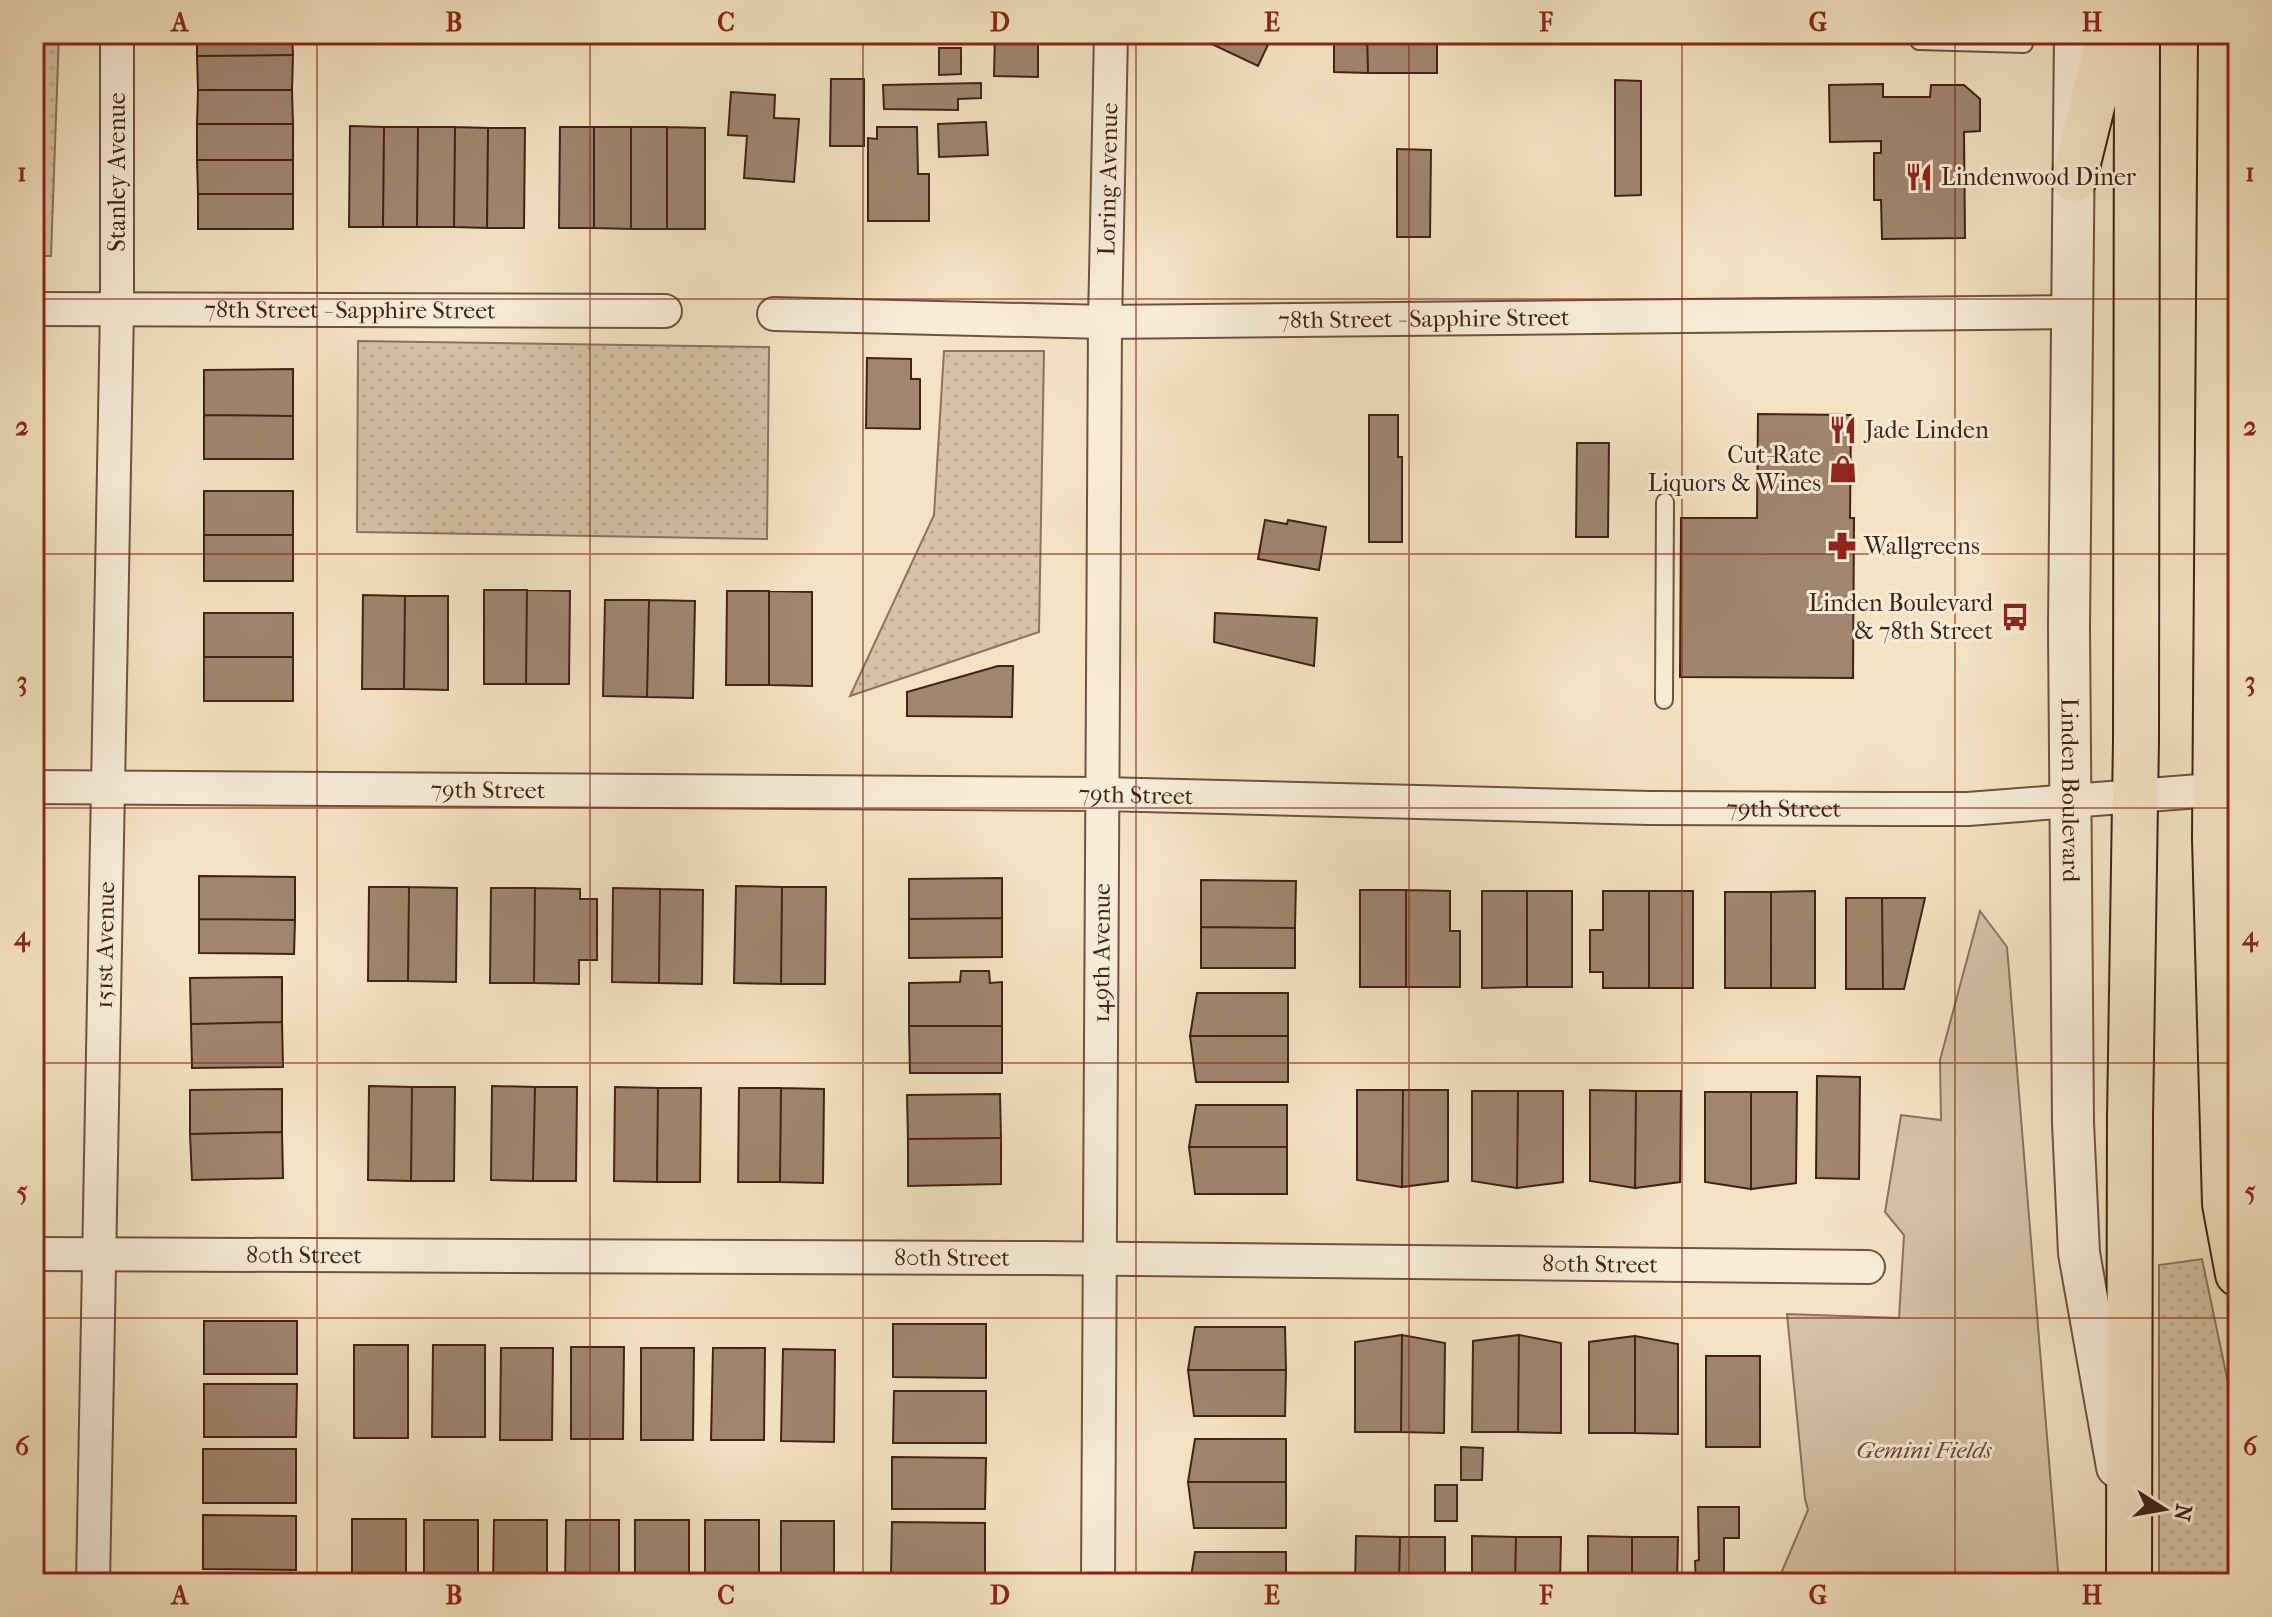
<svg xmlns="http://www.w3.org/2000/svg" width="2272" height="1617" font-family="'IM FELL French Canon',serif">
<defs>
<pattern id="grass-dots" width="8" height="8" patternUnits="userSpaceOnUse" patternTransform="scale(2)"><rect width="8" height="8" fill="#d6c2a5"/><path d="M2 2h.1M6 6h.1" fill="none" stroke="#b9a68d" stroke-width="1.8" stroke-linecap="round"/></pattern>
</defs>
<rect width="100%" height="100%" fill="#f4e3c3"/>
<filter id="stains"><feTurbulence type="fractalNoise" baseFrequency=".0025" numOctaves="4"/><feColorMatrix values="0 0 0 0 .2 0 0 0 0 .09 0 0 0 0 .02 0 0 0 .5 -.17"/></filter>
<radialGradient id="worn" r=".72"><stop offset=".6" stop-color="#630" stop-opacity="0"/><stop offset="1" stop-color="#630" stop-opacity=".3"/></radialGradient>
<path fill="url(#grass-dots)" stroke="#8d725c" stroke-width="2" d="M34,34H59L51,256H34Z
M358,341L769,347L767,539L357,532Z
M944,351H1044L1039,632L850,696L934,515Z
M2202,1259L2238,1430V1583H2159V1265Z"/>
<path fill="#d6c2a5" stroke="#8d725c" stroke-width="2" d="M1980,911L2007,947L2059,1583H1777L1808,1510L1805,1499L1787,1314L1899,1318L1904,1235L1885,1212L1901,1115L1941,1120L1940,1060Z"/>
<path fill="#a0866f" stroke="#442113" stroke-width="2" d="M197,34H292L293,55L197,56Z
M995,34H1038V77L994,76Z
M1199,34H1273L1258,66L1197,37Z
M1334,34H1367L1368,73L1334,72Z
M1367,34H1437V73H1368Z
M939,48H961V74L939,75Z
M293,55L292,90H198L197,56Z
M831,79H864V146H830Z
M1615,80L1641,81V195L1615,196Z
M981,83V98L958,99V110L884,109L883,85Z
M1883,84V97H1930L1931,85H1964L1980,99V131L1964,132L1965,238L1882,239L1881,200H1874V153H1881V141L1830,142L1829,85Z
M198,90H292L293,124H197Z
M731,92L775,95L774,118L799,119L794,182L744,178L747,136L728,135Z
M986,122L988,155L939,157L938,124Z
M197,124H293V160H197Z
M350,126L384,127L383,227H349Z
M384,127H418L417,227H383Z
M418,127H455L454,227H417Z
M455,127L488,128L487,228L454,227Z
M560,127H594V228H559Z
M594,127H631V229L594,228Z
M631,127H667V229H631Z
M667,127L705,128V229H667Z
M877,127H917L918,174H929V221H868V138L877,139Z
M488,128H525L524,228H487Z
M1397,149L1431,150L1430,237H1397Z
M197,160H293V194H198Z
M198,194H293V229H198Z
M867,358L911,359V379H920V429L866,428Z
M293,369V416L204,415V370Z
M1758,414L1851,415L1850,518H1854L1853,678L1680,677L1681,518H1757Z
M204,415L293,416V459H204Z
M1369,415H1398V457H1402V542H1369Z
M1577,443H1609L1608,537H1576Z
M204,491H293V535H204Z
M1265,520L1287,524L1288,520L1326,527L1319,570L1258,559Z
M204,535H293V581H204Z
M484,590H527L526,684H484Z
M527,590L570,591L569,684H526Z
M727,591H769V685H726Z
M769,591L812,592V686L769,685Z
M363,595L405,596L404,689H362Z
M405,596H448V690L404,689Z
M605,600H649L647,697L603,696Z
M649,600L695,601L693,698L647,697Z
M204,613H293V657H204Z
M1215,613L1317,618L1314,666L1214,642Z
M204,657H293V701H204Z
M998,666H1013L1012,717L907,716V692Z
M199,876L295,877V920L199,919Z
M1002,878V918L909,919V879Z
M1201,880L1296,881L1295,928L1201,927Z
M736,886L782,887L781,984L734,983Z
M369,887H409L408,981H368Z
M409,887L457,888L456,982L408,981Z
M782,887H826L825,984H781Z
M491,888H535L534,983H490Z
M535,888L580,889V899H597V960H579V984L534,983Z
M613,888L660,889L659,983L612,982Z
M660,889L703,890L702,984L659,983Z
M1360,890H1406V987H1360Z
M1406,890L1450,891V931H1460V987H1406Z
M1482,891H1527V987L1482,988Z
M1527,891H1572V987H1527Z
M1603,891H1649V988H1603V972H1590V930H1603Z
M1649,891H1693V988H1649Z
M1815,891V988H1771V892Z
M1725,892H1771V988H1725Z
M1846,898H1882L1883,989H1846Z
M1882,898H1925L1904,989H1883Z
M1002,918V957L909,958V919Z
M199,919L295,920L294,954L199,953Z
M1201,927L1295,928V968H1201Z
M961,971H989L990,983L1002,982V1026H909V983L960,982Z
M282,977V1022L191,1024L190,978Z
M1197,993H1288V1036H1190Z
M282,1022L283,1067L192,1068L191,1024Z
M909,1026H1002V1073H910Z
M1190,1036H1288V1082H1196Z
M1817,1076L1860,1077L1859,1179L1816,1178Z
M369,1086L412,1087L411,1181L368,1180Z
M492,1086L535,1087L533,1181L491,1180Z
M412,1087H455L454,1181H411Z
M535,1087H577L576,1181H533Z
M615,1087L658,1088L657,1182L614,1181Z
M658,1088H701L700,1182H657Z
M739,1088H781L780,1182H738Z
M781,1088L824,1089L823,1183L780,1182Z
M282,1089V1132L190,1134V1090Z
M1357,1090H1403L1402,1187L1357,1180Z
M1403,1090H1448V1181L1402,1187Z
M1590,1090L1636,1091L1635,1188L1590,1181Z
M1472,1091H1518L1517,1188L1472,1181Z
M1518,1091H1563V1182L1517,1188Z
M1636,1091H1681L1680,1182L1635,1188Z
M1705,1092H1751V1189L1705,1182Z
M1751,1092H1797L1796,1183L1751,1189Z
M1000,1094L1001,1138L908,1139L907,1095Z
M1196,1105H1287V1147H1189Z
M282,1132L283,1178L192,1180L190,1134Z
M1001,1138V1184L908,1186V1139Z
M1189,1147H1287V1194H1195Z
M204,1321H297V1374H204Z
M893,1324H986V1378L893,1377Z
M1195,1327H1285L1286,1370H1188Z
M1402,1335L1445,1343L1444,1433L1401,1432Z
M1402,1335L1401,1432H1355V1342Z
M1519,1335L1561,1343V1433L1518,1432Z
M1519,1335L1518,1432H1472L1473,1341Z
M1635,1336L1678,1344V1434L1635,1433Z
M1635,1336V1433H1589V1342Z
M354,1345H408V1438H354Z
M433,1345H485V1437H432Z
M571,1347H624L623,1439H571Z
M501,1348H553L552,1440H500Z
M641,1348H694L693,1440H641Z
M713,1348H765L764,1440H711Z
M783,1349L835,1350L834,1442L781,1441Z
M1706,1356H1760V1447H1706Z
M1188,1370H1286L1285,1416H1194Z
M204,1384H297L296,1437H204Z
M894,1391H986V1443H893Z
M1195,1439H1286V1482H1188Z
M1461,1447L1483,1448L1482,1480H1461Z
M203,1449H296V1503H203Z
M892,1457L986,1458L985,1509H892Z
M1188,1482H1286V1528H1194Z
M1435,1485H1457V1521H1435Z
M1698,1507H1739V1538H1724V1583H1696L1695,1561L1699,1560Z
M203,1515L296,1516V1570L203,1569Z
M352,1519H406V1583H352Z
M424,1520H478V1583H424Z
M494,1520H547V1583H493Z
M566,1520H619V1583H565Z
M635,1520H689V1583H635Z
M705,1520H759V1583H705Z
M781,1521H834V1583H781Z
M892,1522L985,1523V1575H891Z
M1356,1536L1400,1537L1399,1583H1355Z
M1472,1536L1516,1537L1515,1583H1472Z
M1588,1536L1632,1537V1583H1588Z
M1400,1537H1445V1583H1399Z
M1516,1537H1561L1560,1583H1515Z
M1632,1537H1678L1677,1583H1632Z
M1195,1552H1286V1583H1190Z"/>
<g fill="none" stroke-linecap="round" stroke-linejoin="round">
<defs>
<path id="service" d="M1920,34L1919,41L2024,44V34
M1664,700L1665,502"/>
<g id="minor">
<path id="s1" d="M34,309L665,311"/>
<path id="s2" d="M774,314L1105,322L2072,312"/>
<path id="s3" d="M34,787L1102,794L1649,808L1892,809H1968L2238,788"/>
<path id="s4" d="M34,1254L1044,1258L1868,1267"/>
<path id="s5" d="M93,1583L117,309V34"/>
<path id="s6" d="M1098,1583L1105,322L1111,34"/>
</g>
<g id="tertiary">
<path id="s7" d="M2075,34L2069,627L2073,1123L2079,1253L2117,1467"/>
</g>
<path id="trunk" d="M2221,34L2215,839L2225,1204L2238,1274
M2074,179L2110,34
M2129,1583L2130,1118L2136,740L2137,34"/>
</defs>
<use href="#service" stroke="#70523f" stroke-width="20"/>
<use href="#minor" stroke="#70523f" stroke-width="36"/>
<use href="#tertiary" stroke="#70523f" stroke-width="44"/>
<use href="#trunk" stroke="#442113" stroke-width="48"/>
<use href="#service" stroke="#f8edd8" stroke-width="16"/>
<use href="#minor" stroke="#f8edd8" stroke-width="32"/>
<use href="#tertiary" stroke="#f8edd8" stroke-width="40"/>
<use href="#trunk" stroke="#f4e3c3" stroke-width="44"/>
</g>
<path fill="none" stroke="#8f2418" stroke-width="2" stroke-opacity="0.55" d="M317,34V1583M590,34V1583M863,34V1583M1136,34V1583M1409,34V1583M1682,34V1583M1955,34V1583M34,299H2238M34,554H2238M34,808H2238M34,1063H2238M34,1318H2238"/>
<defs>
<symbol id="restaurant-bare" viewBox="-9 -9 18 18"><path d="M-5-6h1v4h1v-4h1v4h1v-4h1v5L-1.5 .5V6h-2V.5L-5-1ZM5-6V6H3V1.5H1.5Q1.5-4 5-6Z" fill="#8f2418" stroke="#f8edd8" stroke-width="2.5" paint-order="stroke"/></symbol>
<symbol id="shop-bare" viewBox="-9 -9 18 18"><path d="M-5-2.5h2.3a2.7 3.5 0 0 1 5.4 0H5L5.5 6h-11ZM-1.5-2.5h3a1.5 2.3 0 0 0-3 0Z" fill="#8f2418" stroke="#f8edd8" stroke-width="2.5" paint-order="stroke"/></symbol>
<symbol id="pharmacy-bare" viewBox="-9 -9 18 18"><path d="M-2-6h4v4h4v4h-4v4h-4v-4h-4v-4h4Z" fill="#8f2418" stroke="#f8edd8" stroke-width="2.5" paint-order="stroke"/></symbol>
<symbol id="bus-bare" viewBox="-9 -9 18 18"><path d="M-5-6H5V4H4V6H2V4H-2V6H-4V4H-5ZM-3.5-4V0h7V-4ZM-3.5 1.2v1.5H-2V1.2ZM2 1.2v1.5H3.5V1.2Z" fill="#8f2418" stroke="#f8edd8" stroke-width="2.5" paint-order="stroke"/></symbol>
</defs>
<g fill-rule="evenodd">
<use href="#restaurant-bare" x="1899" y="157" width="40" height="40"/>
<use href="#restaurant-bare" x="1823" y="410" width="40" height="40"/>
<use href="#shop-bare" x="1823" y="449" width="40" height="40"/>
<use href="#pharmacy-bare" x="1822" y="526" width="40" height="40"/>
<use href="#bus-bare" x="1995" y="597" width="40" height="40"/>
</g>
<g text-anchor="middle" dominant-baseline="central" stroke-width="6" stroke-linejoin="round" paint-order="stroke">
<g font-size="24" fill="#442113" stroke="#f8edd8">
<text transform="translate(117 172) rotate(-90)">Stanley Avenue</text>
<text stroke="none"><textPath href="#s6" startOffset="1404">Loring Avenue</textPath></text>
<text stroke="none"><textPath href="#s1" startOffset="316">78th Street - Sapphire Street</textPath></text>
<text stroke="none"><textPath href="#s2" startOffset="650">78th Street - Sapphire Street</textPath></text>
<text stroke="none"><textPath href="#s7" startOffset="756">Linden Boulevard</textPath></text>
<text stroke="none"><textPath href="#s3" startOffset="454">79th Street</textPath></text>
<text stroke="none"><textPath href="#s3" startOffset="1102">79th Street</textPath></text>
<text stroke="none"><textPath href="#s3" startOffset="1750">79th Street</textPath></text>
<text stroke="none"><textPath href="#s5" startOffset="638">151st Avenue</textPath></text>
<text stroke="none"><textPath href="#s6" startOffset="630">149th Avenue</textPath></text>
<text stroke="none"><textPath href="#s4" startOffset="270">80th Street</textPath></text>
<text stroke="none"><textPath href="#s4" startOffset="918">80th Street</textPath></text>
<text stroke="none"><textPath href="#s4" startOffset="1566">80th Street</textPath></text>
</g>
<g font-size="24" fill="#442113" stroke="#f8edd8" text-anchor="start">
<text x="1941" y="177">Lindenwood Diner</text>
<text x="1865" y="430">Jade Linden</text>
<text x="1821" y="455" text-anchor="end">Cut-Rate<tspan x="1821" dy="28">Liquors &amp; Wines</tspan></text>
<text x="1864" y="546">Wallgreens</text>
<text x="1993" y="603" text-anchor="end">Linden Boulevard<tspan x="1993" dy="28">&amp; 78th Street</tspan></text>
</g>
<g font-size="24" font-style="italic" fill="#684938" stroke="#f8edd8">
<text x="1924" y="1450">Gemini Fields</text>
</g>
</g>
<rect width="2272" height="1617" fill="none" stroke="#f4e3c3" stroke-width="88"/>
<g transform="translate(2164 1509) rotate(101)" stroke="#f8edd8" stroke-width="6" paint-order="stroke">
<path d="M0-6L14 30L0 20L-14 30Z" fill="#442113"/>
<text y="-12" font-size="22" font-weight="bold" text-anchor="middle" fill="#442113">N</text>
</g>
<rect x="44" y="44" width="2184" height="1529" fill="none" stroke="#8f2418" stroke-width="3"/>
<g font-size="26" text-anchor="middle" font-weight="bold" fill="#8f2418">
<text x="180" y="31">A</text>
<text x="454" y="31">B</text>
<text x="726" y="31">C</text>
<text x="1000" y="31">D</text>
<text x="1272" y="31">E</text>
<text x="1546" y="31">F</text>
<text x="1818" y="31">G</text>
<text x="2092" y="31">H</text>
<text x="22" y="181">1</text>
<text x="2250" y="181">1</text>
<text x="22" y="435">2</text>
<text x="2250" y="435">2</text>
<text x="22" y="690">3</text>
<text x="2250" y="690">3</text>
<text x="22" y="945">4</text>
<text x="2250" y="945">4</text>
<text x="22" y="1200">5</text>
<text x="2250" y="1200">5</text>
<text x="22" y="1455">6</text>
<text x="2250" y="1455">6</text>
<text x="180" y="1604">A</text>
<text x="454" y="1604">B</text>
<text x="726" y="1604">C</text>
<text x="1000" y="1604">D</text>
<text x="1272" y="1604">E</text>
<text x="1546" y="1604">F</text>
<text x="1818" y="1604">G</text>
<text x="2092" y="1604">H</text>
</g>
<rect width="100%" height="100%" filter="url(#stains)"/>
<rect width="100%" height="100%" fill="url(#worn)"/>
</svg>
